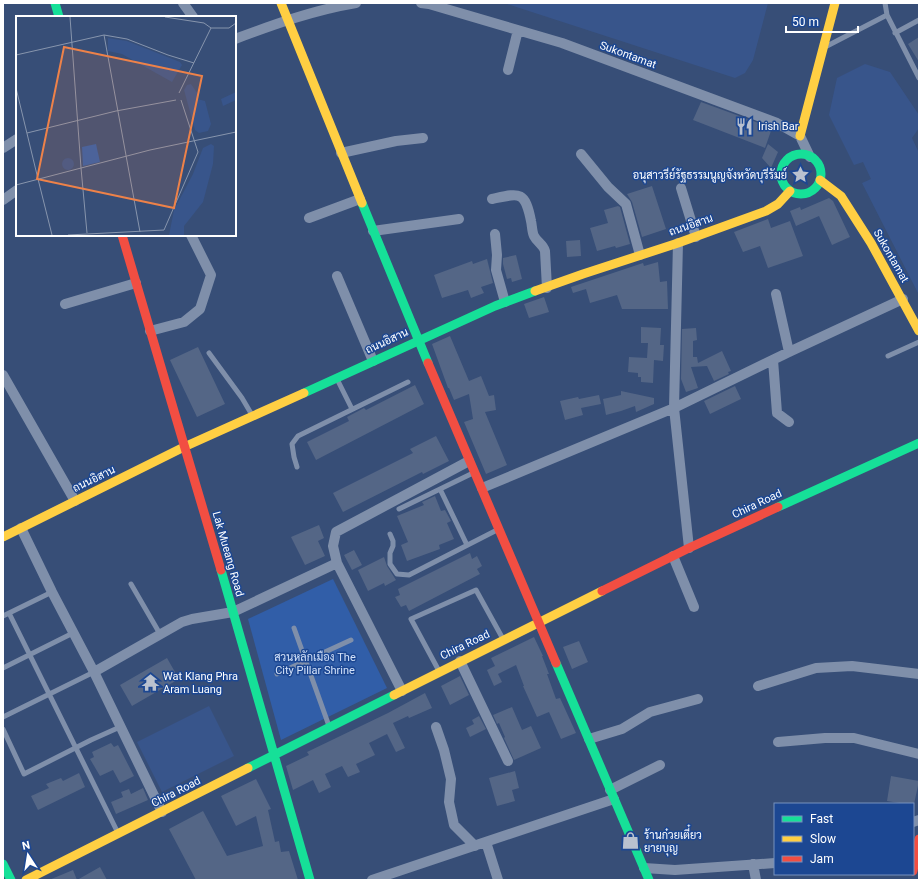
<svg xmlns="http://www.w3.org/2000/svg" width="922" height="883" font-family="Roboto,Sarabun,sans-serif">
<rect width="100%" height="100%" fill="#374e77"/>
<path fill="#315ea8" d="M333,579L387,688L281,740L248,619Z"/>
<path fill="#38558b" d="M504,3H768L753,60L745,73L735,78Z
M865,64L890,72L919,115V128L912,138L919,153V295L862,183L871,179L863,162L854,165L829,115L837,78Z
M209,706L234,756L162,792L137,742Z"/>
<path fill="#546686" d="M919,37V62L908,44Z
M701,102L772,128L765,148L693,120Z
M768,144L778,152L771,168L762,158Z
M652,186L666,229L642,237L632,202L627,194Z
M829,198L833,201L850,237L832,245L819,216L796,226L790,211L800,207L801,210Z
M618,206L620,207L630,244L616,248L615,246L597,251L590,228L608,223L604,210Z
M768,219L771,228L790,221L803,256L768,268L760,246L743,252L734,232Z
M580,240L581,256L567,257L566,241Z
M516,255L522,279L512,282L511,278L507,279L503,264V258Z
M487,259L493,283L481,287L484,293L471,298L468,290L442,298L434,275L472,261L473,264Z
M658,262L660,282L667,281L668,309H622L617,295L590,303L586,289L573,293L571,287L643,263L644,266Z
M544,297L549,312L529,318L524,304Z
M641,327L661,328L660,345H664L663,361L654,360L653,383L641,382V377H638V373L628,372L629,357L647,358L648,343H641Z
M696,328L697,340L693,341V357H697L698,363L722,351L731,371L728,372L729,374L714,381L707,366L691,367L698,388L686,392L681,379L682,329Z
M450,336L469,381L481,376L489,396L494,395L496,410L485,412L507,465L486,474L464,422L473,419L469,394L454,400L449,388H448L432,344Z
M198,347L225,404L197,417L170,360Z
M415,385L424,404L316,460L307,442L349,421L347,417L364,408L366,410Z
M735,386L741,399L710,414L704,401Z
M621,391L654,398V404L636,412L635,406L621,411L606,415L603,399L621,395Z
M599,395L601,404L581,408L583,415L565,420L560,401L578,397L579,399Z
M436,436L449,461L423,474L422,472L343,512L333,493L413,453L410,449Z
M435,496L441,511L445,510L451,521L447,523L454,539L439,545L440,549L407,561L401,545L408,542L397,516L424,505L422,502Z
M319,525L324,538L318,541L325,556L305,565L291,537Z
M354,550L362,565L352,570L344,555Z
M470,553L472,559L477,556L482,566L477,569L480,574L409,611L406,605L401,607L395,597L400,595L398,589Z
M384,557L387,566L396,580L385,586L384,583L368,591L358,570Z
M534,637L543,656H542L549,674H547L556,699L560,698L576,733L561,739L549,712L537,717L523,686H524L516,665L498,674L502,682L494,686L487,670L495,666L491,658Z
M579,641L588,662L572,669L563,647Z
M167,658L179,679L132,706L120,685Z
M460,676L469,695L450,705L441,686Z
M425,693L432,708L409,718L408,716L393,723L405,748L396,752L387,734L369,743L375,755L356,764L360,772L348,777L342,766L325,774L331,787L319,793L313,780L293,790L286,766L309,755L307,752L388,713Z
M512,707L522,730L531,726L541,748L514,760L504,738L505,737L499,723L497,724L493,715Z
M479,716L486,729L470,737L466,728L474,724L472,720Z
M111,743L114,747L118,745L134,776L120,783L113,770L100,776L90,759L94,757L92,752Z
M515,771L519,788L512,790L515,801L497,806L489,778Z
M79,773L85,787L38,810L31,796L49,788L46,784L61,778L63,781Z
M891,776L919,781L914,804H905L887,801Z
M256,779L271,809L268,810L275,842L279,841L281,852L289,851L298,880H196L169,829L203,811L227,856L263,846L256,816L236,826L221,796Z
M143,788L148,800L116,814L111,802L123,797L121,792L129,789L131,794Z
M100,867L107,880H49L73,870L77,880Z"/>
<g fill="none" stroke-linecap="round" stroke-linejoin="round">
<path stroke="#7f8faa" stroke-width="5" d="M887,15L919,78
M895,33L919,20
M827,46L887,15L885,3
M209,353L242,398L252,415
M888,356L919,342
M337,379L352,409
M297,467L294,457L292,444L298,436L408,382
M440,489L467,545
M399,509L473,473
M390,534L393,541V546L390,553V564L397,574L409,575L497,530
M131,584L160,634
M9,613L118,833
M3,616L52,592
M294,628L329,726
M3,668L73,633
M439,671L411,619L476,590L503,639
M277,674L351,640
M3,717L94,672
M3,729L24,774L91,740L120,727"/>
<path stroke="#7f8faa" stroke-width="10" d="M183,3L193,17
M421,3L429,4L562,43L777,123L800,136L810,157
M235,39C275,24 314,10 356,3
M508,70L518,30
M3,148L17,139
M341,153L396,141L423,138
M581,154L608,187L626,204L640,255
M681,188L696,237
M492,199C519,193 525,190 531,221C532,225 532,232 534,236C537,242 543,244 545,251L547,288
M3,200L17,190
M309,218L360,199
M373,231L459,219
M495,234L497,255L496,270L505,302
M678,243L674,408L689,548
M337,276L373,361
M776,294L789,352
M65,304L136,283
M150,331L184,322L200,309L211,275L191,235
M773,360L777,413L789,422
M3,375L75,501
M482,488L674,408L789,352L903,299
M21,528L52,592L94,672L162,812
M673,556L694,607
M337,563L333,546L336,532L469,461
M460,661L508,761
M94,672L182,622L192,619L233,612L337,563L402,691
M758,686L816,668L852,666L919,674
M436,727L444,750L451,779L449,802L454,825L475,846
M589,739L622,729L650,712L698,699
M778,742L825,738H854L919,754
M610,790L660,765
M913,822L919,820
M486,842L498,880
M753,864L756,880
M644,868L675,870L775,863
M372,880L614,799"/>
<path stroke="#16e098" stroke-width="9" d="M55,3L59,17
M781 174a20 20 0 1 1 40 0a20 20 0 1 1-40 0Z
M362,203L428,363
M304,393L495,306L535,291
M778,507L919,443
M221,570L310,880
M556,663L649,880
M248,768L394,695
M3,864L11,880"/>
<path stroke="#ffcf43" stroke-width="9" d="M281,3L362,203
M800,136L835,3
M820,180L841,196L871,243L919,331
M535,291L583,274L678,243L766,211L778,204L790,191
M3,537L184,447L304,393
M394,695L602,591
M26,880L248,768"/>
<path stroke="#f24e42" stroke-width="9" d="M122,235L221,570
M428,363L556,663
M602,591L689,548L778,507
M913,871L919,839"/>
</g>
<defs>
<symbol id="restaurant-bare" viewBox="-9 -9 18 18"><path d="M-5-6h1v4h1v-4h1v4h1v-4h1v5L-1.5 .5V6h-2V.5L-5-1ZM5-6V6H3V1.5H1.5Q1.5-4 5-6Z" fill="#b9c1cf" stroke="#1c4792" stroke-width="2.5" paint-order="stroke"/></symbol>
<symbol id="sight-bare" viewBox="-9 -9 18 18"><path d="M0-6L1.8-2.2L6-1.7L2.9 1.2L3.7 5.4L0 3.3L-3.7 5.4L-2.9 1.2L-6-1.7L-1.8-2.2Z" fill="#b9c1cf" stroke="#1c4792" stroke-width="2.5" paint-order="stroke"/></symbol>
<symbol id="temple-bare" viewBox="-9 -9 18 18"><path d="M0-6L5-2H3V0L6.5 2.5H4V6H1.5V3h-3V6H-4V2.5H-6.5L-3 0V-2H-5Z" fill="#b9c1cf" stroke="#1c4792" stroke-width="2.5" paint-order="stroke"/></symbol>
<symbol id="shop-bare" viewBox="-9 -9 18 18"><path d="M-5-2.5h2.3a2.7 3.5 0 0 1 5.4 0H5L5.5 6h-11ZM-1.5-2.5h3a1.5 2.3 0 0 0-3 0Z" fill="#b9c1cf" stroke="#1c4792" stroke-width="2.5" paint-order="stroke"/></symbol>
</defs>
<g fill-rule="evenodd">
<use href="#restaurant-bare" x="732" y="114" width="25" height="25"/>
<use href="#sight-bare" x="788" y="162" width="25" height="25"/>
<use href="#temple-bare" x="138" y="670" width="25" height="25"/>
<use href="#shop-bare" x="618" y="828" width="25" height="25"/>
</g>
<g text-anchor="middle" dominant-baseline="central" stroke-width="3" stroke-linejoin="round" paint-order="stroke">
<g font-size="11" fill="#fff" stroke="#1c4792">
<text transform="translate(628 55) rotate(20)">Sukontamat</text>
<text transform="translate(691 225) rotate(-19)">ถนนอิสาน</text>
<text transform="translate(891 256) rotate(60)">Sukontamat</text>
<text transform="translate(387 341) rotate(-25)">ถนนอิสาน</text>
<text transform="translate(94 479) rotate(-26)">ถนนอิสาน</text>
<text transform="translate(757 504) rotate(-25)">Chira Road</text>
<text transform="translate(228 554) rotate(74)">Lak Mueang Road</text>
<text transform="translate(465 645) rotate(-26)">Chira Road</text>
<text transform="translate(176 792) rotate(-27)">Chira Road</text>
</g>
<g font-size="11" fill="#fff" stroke="#1c4792" text-anchor="start">
<text x="758" y="126">Irish Bar</text>
<text x="787" y="175" text-anchor="end">อนุสาวรีย์รัฐธรรมนูญจังหวัดบุรีรัมย์</text>
<text x="163" y="676">Wat Klang Phra<tspan x="163" dy="13">Aram Luang</tspan></text>
<text x="644" y="835">ร้านก๋วยเตี๋ยว<tspan x="644" dy="13">ยายบุญ</tspan></text>
</g>
<g font-size="11" fill="#d3e2fa" stroke="#1c4792">
<text x="315" y="657">สวนหลักเมือง The<tspan x="315" dy="13">City Pillar Shrine</tspan></text>
</g>
</g>
<g transform="translate(16 16)">
<rect width="220" height="220" fill="#374e77"/>
<path d="M80,128L84,146L67,150L66,131Z" fill="#315ea8"/>
<path d="M92,22L111,25L164,46L166,49L156,66L106,38L92,35ZM175,68L182,78L181,83L189,85L195,108L192,115L183,117L179,114L168,74L171,69ZM220,76V84L207,90L205,83ZM195,128L198,130L197,148L187,186L168,210V219H153L158,194L177,158L187,132ZM46 148a6 6 0 1 1 12 0a6 6 0 1 1-12 0Z" fill="#38558b"/>
<path fill="none" stroke="#8795ad" stroke-width="1" d="M54,1L65,152M149,1L188,7L195,12H213L220,7M88,19L124,216M0,39L88,19L111,23L152,39L178,47M0,72L22,163M163,77L195,12M11,117L100,95L160,84M65,152L71,217M22,163L36,219M0,169L134,134L220,116M52,219L148,214L182,136L165,84"/>
<path fill="#ee8249" fill-opacity="0.15" stroke="#ee8249" stroke-width="2" d="M48,31L186,60L158,192L21,163Z"/>
<rect width="220" height="220" fill="none" stroke="#fff" stroke-width="2"/>
</g>
<rect width="922" height="883" fill="none" stroke="#ffffff" stroke-width="8"/>
<rect x="774" y="803" width="140" height="72" fill="#1c4792" stroke="#7791be"/>
<rect x="782" y="816" width="20" height="6" fill="#16e098" stroke="#7791be"/>
<text x="810" y="823" font-size="12" fill="#ffffff">Fast</text>
<rect x="782" y="836" width="20" height="6" fill="#ffcf43" stroke="#7791be"/>
<text x="810" y="843" font-size="12" fill="#ffffff">Slow</text>
<rect x="782" y="856" width="20" height="6" fill="#f24e42" stroke="#7791be"/>
<text x="810" y="863" font-size="12" fill="#ffffff">Jam</text>
<g transform="translate(28 855) rotate(348)" stroke="#1c4792" stroke-width="3" paint-order="stroke">
<path d="M0-3L7 15L0 10L-7 15Z" fill="#ffffff"/>
<text y="-6" font-size="11" font-weight="bold" text-anchor="middle" fill="#ffffff">N</text>
</g>
<path d="M786 26v6h72v-6" fill="none" stroke="#ffffff" stroke-width="2"/>
<text x="792" y="26" font-size="12" fill="#ffffff" stroke="#1c4792" stroke-width="3" paint-order="stroke">50 m</text>
</svg>
